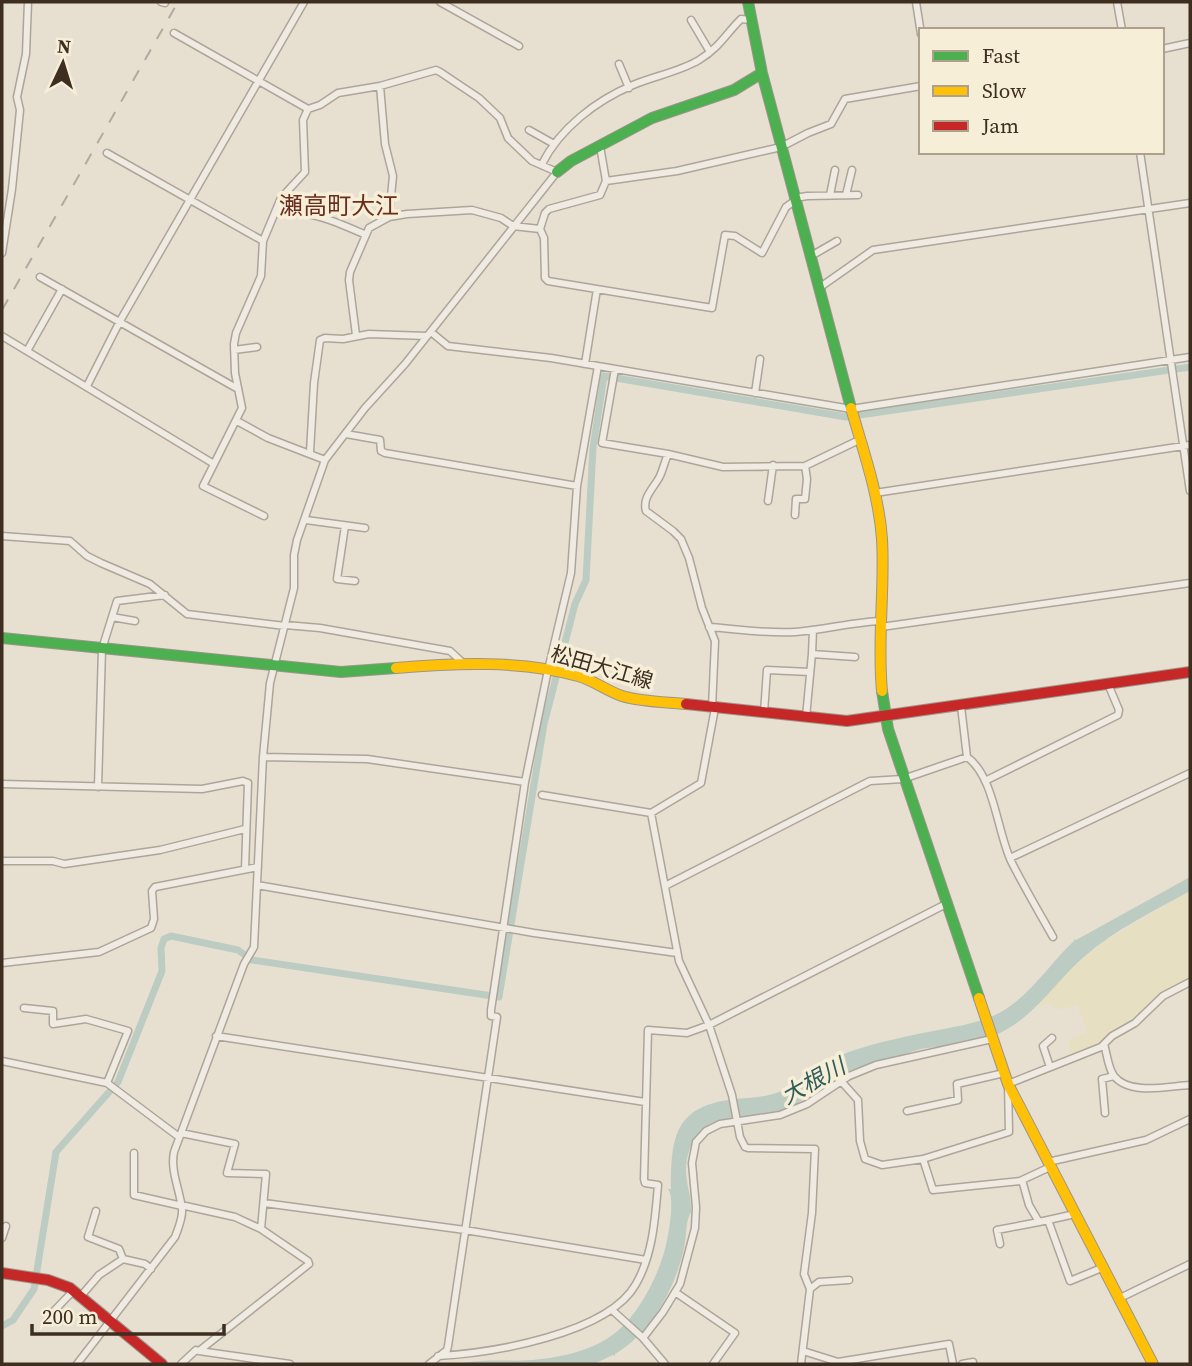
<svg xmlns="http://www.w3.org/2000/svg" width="1192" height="1366" font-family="'Source Serif 4','Noto Sans JP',serif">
<rect width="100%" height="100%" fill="#e7e0d1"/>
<path fill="#e6dfc2" d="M1190,891V981L1163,996L1106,1042L1071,1053L1068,1040L1088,1032L1077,1005L1056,1010L1052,1004L1038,1006L1063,975L1105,941Z"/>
<path fill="#bcccc2" d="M1190,877V891C1154,911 1116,929 1085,956C1057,979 1037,1015 1000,1033C982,1041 949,1046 928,1048C920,1048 911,1052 903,1055C880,1063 859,1065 837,1076L838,1079L835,1078C817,1089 799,1105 779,1112C739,1125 700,1104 687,1159C683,1179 692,1194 691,1212C685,1221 687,1237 684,1248C675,1289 651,1333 615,1354V1356L613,1355L594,1364H457C482,1358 507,1362 532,1360C557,1358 587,1352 608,1338C636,1321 659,1276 666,1245C669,1233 675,1197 668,1189H671C671,1136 675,1105 736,1099C758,1097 774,1097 793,1085L791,1082L795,1083C808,1074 821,1064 836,1057C864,1045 898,1038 928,1032C952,1027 979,1024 1001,1012C1031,995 1049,964 1074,941V939L1076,940Z"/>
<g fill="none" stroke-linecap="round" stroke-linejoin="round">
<path stroke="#bcccc2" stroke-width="7" d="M2,1326L13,1320L34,1289L56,1152L118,1082L162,971L161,948L164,939L171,936L238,950L252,960L499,997L544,724L575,604L586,580L593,448L604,376L846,417L1190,367"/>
<defs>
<path id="street" d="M161,2L165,3
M440,2L519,46
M916,2L921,34
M1117,2L1122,30
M691,20L710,52
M1162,49L1190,43
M619,64L629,88
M380,86L385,144L393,176L389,217
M529,130L554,144
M600,146L606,181L677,171L781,147L808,133L831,124L845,99L921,86
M1140,152L1190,491
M107,153L263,241
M542,164C560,128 597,100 633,85C654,76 679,72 699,60C720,47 725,35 741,19L751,20
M606,181L600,195L549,209L545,213L540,229L544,238L545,278L548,281L712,308L725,235L735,236L762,253L786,207L796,200
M830,195L835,170
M846,195L852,170
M795,198L807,196L858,195
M275,213C312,210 334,221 366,235
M2,253L12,189L20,110L17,97L26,54L28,2
M811,256L837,241
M40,277L238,389
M819,288L873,250L1190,203
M431,332L448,346L551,358L851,409L1190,357
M356,335L349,280L350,272L369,228L389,217L407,214L472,210L501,218L513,226L540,229
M2,336L214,464
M234,350L257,347
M27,351L62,289
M585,364L597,289
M615,369L602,443L668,454L723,467L805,466L859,440
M87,386L120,321L304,2
M755,393L760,359
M237,421L268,438L325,460
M346,434L380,440L381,451L385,453L577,486
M310,452L314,383L320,340L325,338L343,339L369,334L427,336
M668,454C665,461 663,469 660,476C654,488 642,497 646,511L673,531L681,539L689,558L702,608L715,641L712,708
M875,493L1190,445
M768,501L773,465
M795,515L796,499H805L807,479L805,466
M264,516L203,486L242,408L235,373L234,344L236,333L261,276L263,241L281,198L305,172L303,120L308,109
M306,520L365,528
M345,526L337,579L355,581
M2,536L70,541L87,556L101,563L150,584L187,614L285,626
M112,617L135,621
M285,625L320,628L450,651L462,662
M709,627C737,629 767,634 795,632C825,630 852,622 881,621
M881,627L1190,583
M812,654L813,630
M961,706L967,757
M764,713L767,670L810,672
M806,717L812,654L855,657
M263,757L367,759L525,782
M985,781L1118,715L1119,710L1108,684
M2,784L202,789L243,781L248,783L245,869
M98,787L102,649L117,601L165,595
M542,795L651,813L701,783L715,708
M651,813L679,961L709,1025L732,1095L740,1137L745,1147L748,1148L815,1149L812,1213L804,1274L810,1289L801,1364
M1010,858L1190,773
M2,861H53L64,864L160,850L245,829
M257,885L534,933L677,953
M665,886L870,781L903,779L967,757C994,776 997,831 1011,861C1024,887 1039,912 1053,937
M2,963L99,952L151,928L154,919L152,891L155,887L258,867
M24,1008L53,1011V1024L86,1019L128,1031L107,1083
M216,1036L645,1102
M1104,1044C1107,1054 1108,1068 1114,1076C1130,1096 1169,1086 1190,1085
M2,1061L107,1083L179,1137
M1050,1067L1043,1046L1052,1038
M841,1081L858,1100L860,1141L865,1159L882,1165L923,1159L1009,1132L1008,1084L1101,1047L1112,1036L1135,1023L1163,996L1190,982
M907,1111L958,1100L957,1084L1004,1073
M1105,1113L1102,1079L1114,1076
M134,1153V1195L182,1206
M923,1159L933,1190L1020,1181L1050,1167
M1048,1162L1146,1140L1190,1119
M1022,1180L1029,1205L1039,1222L1075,1214
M264,1203L465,1230L646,1260
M181,1205L235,1217L261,1229
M96,1211L88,1237L119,1249L123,1259
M1048,1220L1070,1281L1104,1267
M2,1238L6,1226
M1000,1244L997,1230L1039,1222
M810,1289L819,1282L849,1280
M675,1292L735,1333L713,1364
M81,1296L99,1275L123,1259L145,1264L151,1269
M1120,1298L1190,1264
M612,1310L643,1338L665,1364
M53,1312L74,1290
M643,1338L663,1312L680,1284L695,1228L696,1207L692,1163L696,1142L706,1131L720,1124L780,1115L807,1104L849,1076L876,1065L992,1039
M199,1351L290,1364
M803,1351L838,1362L949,1344L953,1364
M438,1356C492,1353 608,1334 636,1284C653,1254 655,1219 658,1185L645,1183L644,1179L648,1030L687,1033L709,1025L948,903
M77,1364L175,1237C178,1229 183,1218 182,1209C180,1190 170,1171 174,1152L244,964L254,947L263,757L270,683L294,588V555L297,540L325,460L365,408L405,364L557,172L532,161L508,138L500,118L479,98L440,72L436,70L380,86L338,93L320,105L308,109L174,33
M181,1364L196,1350L199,1351L309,1264L308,1261L261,1229L266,1174L227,1173L235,1144L181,1133
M429,1364L447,1350L448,1346L497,1017L491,1016V1010L525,782L548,670L571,573L577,486L598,366
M962,1364L973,1362V1364"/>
<path id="fast" d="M748,2L762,73L851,408
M557,172L571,161L652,118L734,90L762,73
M2,638L341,672L396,668
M882,691L888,729L979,998"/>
<path id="slow" d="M851,408C863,450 879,495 882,539C885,590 877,640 882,691
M396,668C455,663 521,660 578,676C593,680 607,691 622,696C642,702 665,702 686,704
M979,998L1008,1084L1153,1364"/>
<path id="jam" d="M686,704L847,721L1190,672
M2,1273L48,1280L70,1288L162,1364"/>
</defs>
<use href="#street" stroke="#ada599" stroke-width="9"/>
<use href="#fast" stroke="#9c958a" stroke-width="12"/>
<use href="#slow" stroke="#9c958a" stroke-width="12"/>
<use href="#jam" stroke="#9c958a" stroke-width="12"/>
<use href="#street" stroke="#efebe3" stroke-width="6"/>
<use href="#fast" stroke="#4caf50" stroke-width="10"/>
<use href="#slow" stroke="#ffc107" stroke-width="10"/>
<use href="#jam" stroke="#c62828" stroke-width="10"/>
<path stroke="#afaaa2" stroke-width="2" stroke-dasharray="12 12" stroke-linecap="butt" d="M2,310L178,2"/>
</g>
<g text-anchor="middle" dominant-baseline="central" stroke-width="7" stroke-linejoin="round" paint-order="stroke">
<g font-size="21" fill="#3d2e20" stroke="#f7eed8">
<text transform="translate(602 667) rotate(16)">松田大江線</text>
</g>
<g font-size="23" font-style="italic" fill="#2f5d5a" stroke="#f7eed8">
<text transform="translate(813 1081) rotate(-29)">大根川</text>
</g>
<g font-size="24" fill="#6b2e1e" stroke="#f7eed8">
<text x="339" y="205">瀬高町大江</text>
</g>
</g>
<rect width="1192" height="1366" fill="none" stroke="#3d2e20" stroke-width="7"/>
<rect x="919" y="28" width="245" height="126" fill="#f7eed8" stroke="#ada18e" stroke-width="2"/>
<rect x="933" y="51" width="35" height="10" fill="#4caf50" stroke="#ada18e" stroke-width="2"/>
<text x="982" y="63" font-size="21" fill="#3d2e20">Fast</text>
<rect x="933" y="86" width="35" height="10" fill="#ffc107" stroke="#ada18e" stroke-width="2"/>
<text x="982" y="98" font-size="21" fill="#3d2e20">Slow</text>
<rect x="933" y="121" width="35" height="10" fill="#c62828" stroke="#ada18e" stroke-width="2"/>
<text x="982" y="133" font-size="21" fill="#3d2e20">Jam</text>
<g transform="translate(63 63) rotate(4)" stroke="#f7eed8" stroke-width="5" paint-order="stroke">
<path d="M0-5L12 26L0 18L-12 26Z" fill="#3d2e20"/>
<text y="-10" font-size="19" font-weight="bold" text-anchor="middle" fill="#3d2e20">N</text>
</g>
<path d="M32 1324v10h192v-10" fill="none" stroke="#3d2e20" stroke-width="3.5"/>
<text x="42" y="1324" font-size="21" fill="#3d2e20" stroke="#f7eed8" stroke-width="5" paint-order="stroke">200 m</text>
</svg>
